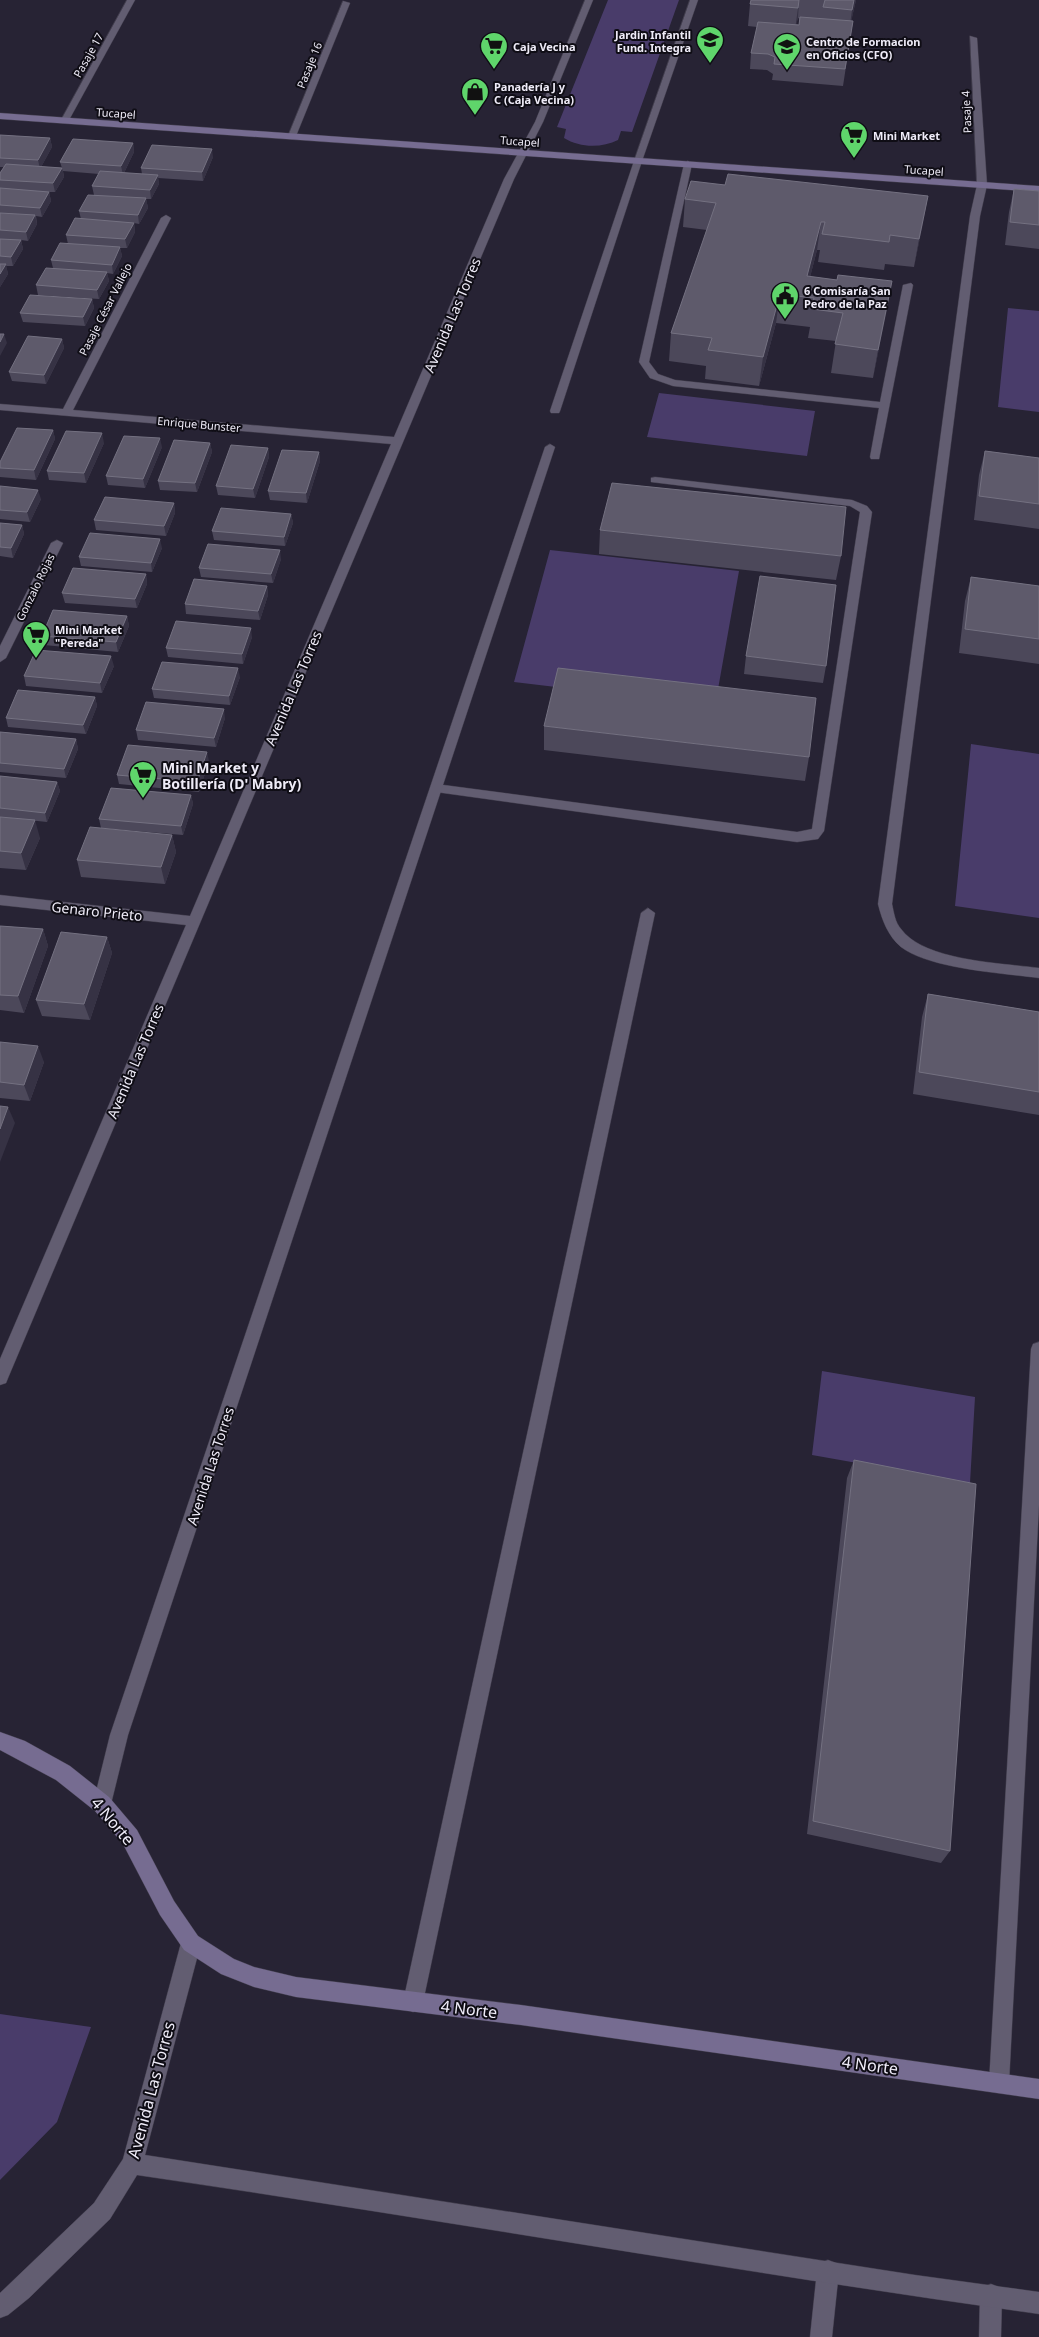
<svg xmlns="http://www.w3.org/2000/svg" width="1039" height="2337" font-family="'Noto Sans',sans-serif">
<rect width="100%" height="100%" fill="#272334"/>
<path fill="#493c6a" d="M608,0H679L632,132L621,131L618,140C602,148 580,148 564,138L566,129L557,127Z
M1008,308L1039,311V412L998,407Z
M659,393L815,411L807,456L647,437Z
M550,550L739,571L715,706L514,682Z
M971,744L1039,754V918L955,906Z
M822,1371L975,1397L970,1483L812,1455Z
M0,2014L91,2027L57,2122L0,2180Z"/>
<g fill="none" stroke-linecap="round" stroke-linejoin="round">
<defs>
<path id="lane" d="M638,158L642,161L560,411L559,413H551L550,411L634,161Z
M688,161L692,164L649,362L658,374L675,380L880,402L903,285L911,283L913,285L879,459H871L870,457L879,408L673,386L650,378L639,362L684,164Z
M982,182L987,185L980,216L892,904C894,913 895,922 901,929C924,961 1002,963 1039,968V978C1002,973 930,969 901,947C888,936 882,920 878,904L970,216L977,185Z
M655,477L852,500L867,506L872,512L824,831L818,839L797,842L436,792L430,788L436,784L797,832L812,829L860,512L850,506L651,482V478Z
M648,908L655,913L423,2002L420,2009L413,2012L406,2009L403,2002L641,913Z
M1039,1342V1505L1009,2083L1006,2090L999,2093L992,2090L989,2083L1031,1349L1033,1344Z
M828,2260L836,2263L839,2271L832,2337H810L817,2271L820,2263Z
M991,2284L999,2287L1002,2295L1001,2337H979L980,2295L983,2287Z"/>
<path id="street" d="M127,0H135L69,120L62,122L61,120Z
M585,0H593L543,122L514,179L8,1378L6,1383L0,1385V1359L186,925L0,905V895L190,916L391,444L0,410V404L63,409L161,218L166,215L171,218L73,410L394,437L504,179L535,122Z
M690,0H698L642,161L635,163L634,161Z
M343,1L350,3L296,136L289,138L288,136Z
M970,36L977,38L987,185L982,188L977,185Z
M550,444L555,447L128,1735L111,1804L109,1811L102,1813L95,1811L93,1804L110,1735L545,447Z
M57,540L63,543L6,658L0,662V646L51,543Z
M191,1933L198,1936L201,1943L145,2155L915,2275L1039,2292V2314C738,2272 438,2219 137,2175L110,2219L29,2298L8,2315L0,2318V2293L94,2203L123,2159L181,1943L184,1936Z"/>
<path id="secondary" d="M0,113L1039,186V192L0,119Z
M0,1732L25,1741L70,1766L109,1797L137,1830L174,1901L198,1936L234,1959L254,1967L296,1977L521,2005L1039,2079V2099L521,2025L296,1997L254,1987L221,1974L184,1950L160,1915L123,1844L95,1811L56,1780L0,1750Z"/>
</defs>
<use href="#lane" stroke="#413d4c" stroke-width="1"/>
<use href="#street" stroke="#413d4c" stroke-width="1"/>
<use href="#secondary" stroke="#413d4c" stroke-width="1"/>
<use href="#lane" fill="#625d71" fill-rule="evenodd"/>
<use href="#street" fill="#625d71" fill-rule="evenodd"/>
<use href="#secondary" fill="#766c91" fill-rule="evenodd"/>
</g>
<path fill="#4c485a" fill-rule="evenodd" d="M751,0H856L851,21H853L843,86L772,80L773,74L767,70L750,69L751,53L757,27L748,26L750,4ZM798,18L800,19L799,25L796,24Z
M0,135L50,138L52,147L41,167L62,168L60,162L133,143L134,152L124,173L142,174L141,168L213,157L203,181L158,178L159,184L151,199H146L148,208L139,224L134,223L135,232L127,248H120L122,256L113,274L107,273L109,281L99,299L38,295L36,285L53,268L51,260L68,244L66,235L81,219L79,211L94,195L92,186L99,174L63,171L64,177L55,192H49L51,201L42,217L36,216L37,224L28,241L21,240L23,249L13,266H6L8,274L0,287V173L4,167H0Z
M725,185L928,196L914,267L885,264L884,270L818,262L820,250H817L810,277L837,280L892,281L873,378L831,373L836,341L808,338L810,327L776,323L759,386L705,379L706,366L669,361L671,333L707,230L683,227L685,199Z
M1014,189L1039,191V249L1005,245L1009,212Z
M92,299L94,308L85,326L23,322L20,313Z
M62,339L64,348L46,384L12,381L9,372Z
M53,430L55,439L36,480L0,477V468Z
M104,443L86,483L49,480L47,471Z
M210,443L212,452L197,492L160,490L158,481Z
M162,447L145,488L108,485L106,476Z
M268,448L269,457L255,498L218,495L216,486Z
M985,451L1039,458V529L974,520L979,475Z
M319,452L320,461L307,503L270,500L268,491Z
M0,486L41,499L30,522L0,519Z
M174,503L175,513L166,536L96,530L94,520Z
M291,514L293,523L285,546L214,540L212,531Z
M0,523L22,525L24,534L13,558L0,556Z
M600,530L841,556L836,580L599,554Z
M162,548L152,572L81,566L79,557Z
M281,559L273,583L201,577L199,568Z
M146,574L147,584L137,608L65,603L62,593Z
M971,577L1039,586V664L959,653L965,601Z
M267,586L268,595L260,620L186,614L185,604Z
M127,616L129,626L118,652L44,645L42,636Z
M252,637L243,664L168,657L166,648Z
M746,656L826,666L823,683L744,674Z
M114,666L102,693L26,686L24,676Z
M240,677L230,705L154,698L152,689Z
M95,697L97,706L86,734L8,727L6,718Z
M225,718L216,747L138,740L136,730Z
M544,726L809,757L805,781L544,750Z
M0,732L76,739L78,749L66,778L0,772Z
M209,761L199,792L119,784L117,775Z
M0,776L57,782L60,791L47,822L0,817Z
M191,795L193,804L183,835L101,828L99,819Z
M0,817L40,838L26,870L0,868Z
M172,835L176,852L165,884L81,877L77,860Z
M0,926L43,929L48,946L24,1013L0,1010Z
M107,937L112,953L90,1020L42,1016L36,1000Z
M928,994L1039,1012V1115L913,1094L922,1017Z
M0,1042L44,1062L30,1101L0,1098Z
M854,1460L950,1851L941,1863L807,1834L847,1478Z"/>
<path fill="#363244" d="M799,0L798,18L795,30L798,8Z
M854,0H856L849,32L852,10Z
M50,138L52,147L40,169L38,160Z
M133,143L134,152L123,175L121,166Z
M212,149L213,157L203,181L202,172Z
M62,168L64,177L55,192L53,183Z
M158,175L159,184L151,199L150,190Z
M49,192L51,201L42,217L40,208Z
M928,196L923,224L914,267L919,239Z
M146,198L148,208L139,224L138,215Z
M35,215L37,224L28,241L26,232Z
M821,222L817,250L805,297L807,276Z
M134,223L135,232L127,248L125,239Z
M21,240L23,249L13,266L11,257Z
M120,247L122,256L113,274L112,265Z
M6,264L8,274L0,287V274Z
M107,272L109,281L99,299L97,290Z
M892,281L887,310L873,378L878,350Z
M780,294L776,323L759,386L763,357Z
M92,299L94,308L85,326L83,317Z
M4,334L7,343L0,356V342Z
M62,339L64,348L46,384L44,375Z
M53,430L55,439L36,480L34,470Z
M102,433L104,443L86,483L84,473Z
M160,438L162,447L145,488L143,479Z
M210,443L212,452L197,492L195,483Z
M268,448L269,457L255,498L253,489Z
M319,452L320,461L307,503L306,493Z
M38,490L41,499L30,522L27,512Z
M174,503L175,513L166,536L164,526Z
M291,514L293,523L285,546L284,537Z
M22,525L24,534L13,558L11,548Z
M160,539L162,548L152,572L151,563Z
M280,550L281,559L273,583L271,574Z
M146,574L147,584L137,608L135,599Z
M267,586L268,595L260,620L258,611Z
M127,616L129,626L118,652L116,642Z
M251,628L252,637L243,664L242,654Z
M111,656L114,666L102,693L100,683Z
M238,668L240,677L230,705L229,696Z
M95,697L97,706L86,734L83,725Z
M224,709L225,718L216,747L214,738Z
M76,739L78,749L66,778L64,769Z
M207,752L209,761L199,792L197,782Z
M57,782L60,791L47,822L45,813Z
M191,795L193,804L183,835L181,826Z
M35,820L40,838L26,870L21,853Z
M172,835L176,852L165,884L161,867Z
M43,929L48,946L24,1013L18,996Z
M107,937L112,953L90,1020L84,1004Z
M38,1046L44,1062L30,1101L24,1085Z
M8,1107L15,1123L0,1162V1129Z"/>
<path fill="#5e5a6b" stroke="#747181" d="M751,0H799L798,8L750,4Z
M825,0H854L852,10L823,7Z
M800,17L853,21L845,69L774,64L775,57L768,54L751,53L758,22L799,25Z
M0,135L50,138L38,160L0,158Z
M73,139L133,143L121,166L60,162Z
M152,145L212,149L202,172L141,168Z
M6,164L62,168L53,183L0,180V173Z
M100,171L158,175L150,190L92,186Z
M728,174L928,196L919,239L890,235L889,242L822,234L825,222H821L807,276L837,280L838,275L892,281L878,350L835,344L843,313L812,309L814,298L780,294L763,357L708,350L712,338L671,333L716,203L685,199L691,181L725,185Z
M0,188L49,192L40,208L0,205Z
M1014,189L1039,191V225L1010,222Z
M88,195L146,198L138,215L79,211Z
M0,213L35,215L26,232L0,230Z
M75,218L134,223L125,239L66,235Z
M0,239L21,240L11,257L0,256Z
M60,243L120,247L112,265L51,260Z
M0,264H6L0,274Z
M46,268L107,272L97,290L36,285Z
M30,295L92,299L83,317L20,313Z
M0,334H4L0,342Z
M28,336L62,339L44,375L9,372Z
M17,428L53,430L34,470L0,468V462Z
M66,431L102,433L84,473L47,471Z
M124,436L160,438L143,479L106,476Z
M174,440L210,443L195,483L158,481Z
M231,445L268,448L253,489L216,486Z
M282,450L319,452L306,493L268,491Z
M985,451L1039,458V504L979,496Z
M612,483L846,507L841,556L600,530Z
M0,486L38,490L27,512L0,510Z
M105,497L174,503L164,526L94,520Z
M221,508L291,514L284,537L212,531Z
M0,523L22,525L11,548L0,547Z
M90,533L160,539L151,563L79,557Z
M208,544L280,550L271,574L199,568Z
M73,568L146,574L135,599L62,593Z
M760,576L836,585L826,666L746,656Z
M971,577L1039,586V639L965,629Z
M194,579L267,586L258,611L185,604Z
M53,610L127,616L116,642L42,636Z
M176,621L251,628L242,654L166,648Z
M36,650L111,656L100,683L24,676Z
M162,662L238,668L229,696L152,689Z
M558,668L816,698L809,757L544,726Z
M18,690L95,697L83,725L6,718Z
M146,702L224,709L214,738L136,730Z
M0,732L76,739L64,769L0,763Z
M128,745L207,752L197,782L117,775Z
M0,776L57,782L45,813L0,808Z
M111,788L191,795L181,826L99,819Z
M0,817L35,820L21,853L0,851Z
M90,827L172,835L161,867L77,860Z
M0,926L43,929L18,996L0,995Z
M61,932L107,937L84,1004L36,1000Z
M928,994L1039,1012V1092L919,1072Z
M0,1042L38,1046L24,1085L0,1082Z
M0,1106L8,1107L0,1129Z
M854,1460L976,1484L950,1851L813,1821Z"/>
<defs>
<symbol id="school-pin" viewBox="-11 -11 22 30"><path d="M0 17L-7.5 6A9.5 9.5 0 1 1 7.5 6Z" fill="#5fd56b" stroke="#0f0d15"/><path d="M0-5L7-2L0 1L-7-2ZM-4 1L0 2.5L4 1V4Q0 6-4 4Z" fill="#111"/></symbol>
<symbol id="supermarket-pin" viewBox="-11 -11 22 30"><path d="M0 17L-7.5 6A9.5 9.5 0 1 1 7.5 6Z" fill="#5fd56b" stroke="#0f0d15"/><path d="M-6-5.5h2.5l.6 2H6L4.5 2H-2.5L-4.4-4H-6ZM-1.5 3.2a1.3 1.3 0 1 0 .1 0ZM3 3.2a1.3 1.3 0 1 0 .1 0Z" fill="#111"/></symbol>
<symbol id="university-pin" viewBox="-11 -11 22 30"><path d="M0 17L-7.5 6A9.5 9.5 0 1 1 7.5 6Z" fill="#5fd56b" stroke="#0f0d15"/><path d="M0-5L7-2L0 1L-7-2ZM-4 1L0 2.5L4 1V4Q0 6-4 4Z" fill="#111"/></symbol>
<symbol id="shop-pin" viewBox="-11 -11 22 30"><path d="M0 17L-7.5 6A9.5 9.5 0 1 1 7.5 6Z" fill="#5fd56b" stroke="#0f0d15"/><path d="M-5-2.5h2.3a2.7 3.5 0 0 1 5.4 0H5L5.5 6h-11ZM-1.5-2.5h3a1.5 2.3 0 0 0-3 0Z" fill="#111"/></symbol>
<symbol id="civic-pin" viewBox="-11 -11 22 30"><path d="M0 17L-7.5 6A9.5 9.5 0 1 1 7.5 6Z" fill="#5fd56b" stroke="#0f0d15"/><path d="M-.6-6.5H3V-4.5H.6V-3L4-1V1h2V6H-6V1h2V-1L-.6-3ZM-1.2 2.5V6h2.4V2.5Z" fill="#111"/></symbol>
</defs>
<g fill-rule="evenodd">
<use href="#school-pin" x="694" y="24" width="32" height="43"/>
<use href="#supermarket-pin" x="478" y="30" width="32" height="43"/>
<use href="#university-pin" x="771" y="31" width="32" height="43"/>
<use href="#shop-pin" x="459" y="76" width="32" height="43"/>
<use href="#supermarket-pin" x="838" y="119" width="32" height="43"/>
<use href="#civic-pin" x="769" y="280" width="32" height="43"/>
<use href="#supermarket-pin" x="20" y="619" width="32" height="43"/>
<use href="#supermarket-pin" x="127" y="759" width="32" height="43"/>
</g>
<g text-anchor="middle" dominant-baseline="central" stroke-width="4" stroke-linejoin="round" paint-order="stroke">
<g font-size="11" font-weight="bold" fill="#efecf8" stroke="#0f0d15" text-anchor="start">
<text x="691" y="34" text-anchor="end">Jardin Infantil<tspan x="691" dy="13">Fund. Integra</tspan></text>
<text x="806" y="41">Centro de Formacion<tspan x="806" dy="13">en Oficios (CFO)</tspan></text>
<text x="513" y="46">Caja Vecina</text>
<text x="494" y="86">Panadería J y<tspan x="494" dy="13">C (Caja Vecina)</tspan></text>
<text x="873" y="135">Mini Market</text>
<text x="804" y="290">6 Comisaría San<tspan x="804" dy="13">Pedro de la Paz</tspan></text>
<text x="55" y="629">Mini Market<tspan x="55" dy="13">"Pereda"</tspan></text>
</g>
<g font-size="11" fill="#efecf8" stroke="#0f0d15">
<text transform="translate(88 55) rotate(-61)">Pasaje 17</text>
<text transform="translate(309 65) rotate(-68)">Pasaje 16</text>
<text transform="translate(966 112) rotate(-93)">Pasaje 4</text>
<text transform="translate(116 113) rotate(4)">Tucapel</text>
<text transform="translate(520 141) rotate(4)">Tucapel</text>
<text transform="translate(924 170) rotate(4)">Tucapel</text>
<text transform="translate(105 309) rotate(-63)">Pasaje César Vallejo</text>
<text transform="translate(199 424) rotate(5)">Enrique Bunster</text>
<text transform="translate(35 587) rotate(-64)">Gonzalo Rojas</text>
</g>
<g font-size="14" fill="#efecf8" stroke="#0f0d15">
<text transform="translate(452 315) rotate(-67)">Avenida Las Torres</text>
<text transform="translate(293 688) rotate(-67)">Avenida Las Torres</text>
<text transform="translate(97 911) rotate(6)">Genaro Prieto</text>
<text transform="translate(135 1061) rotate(-67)">Avenida Las Torres</text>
<text transform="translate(210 1466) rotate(-72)">Avenida Las Torres</text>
</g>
<g font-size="14" font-weight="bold" fill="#efecf8" stroke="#0f0d15" text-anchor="start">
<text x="162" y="767">Mini Market y<tspan x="162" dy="16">Botillería (D' Mabry)</tspan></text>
</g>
<g font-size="16" fill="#efecf8" stroke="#0f0d15">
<text transform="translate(113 1821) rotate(50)">4 Norte</text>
<text transform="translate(469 2009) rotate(7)">4 Norte</text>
<text transform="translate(870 2065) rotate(8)">4 Norte</text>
<text transform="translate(151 2090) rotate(-75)">Avenida Las Torres</text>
</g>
</g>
</svg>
